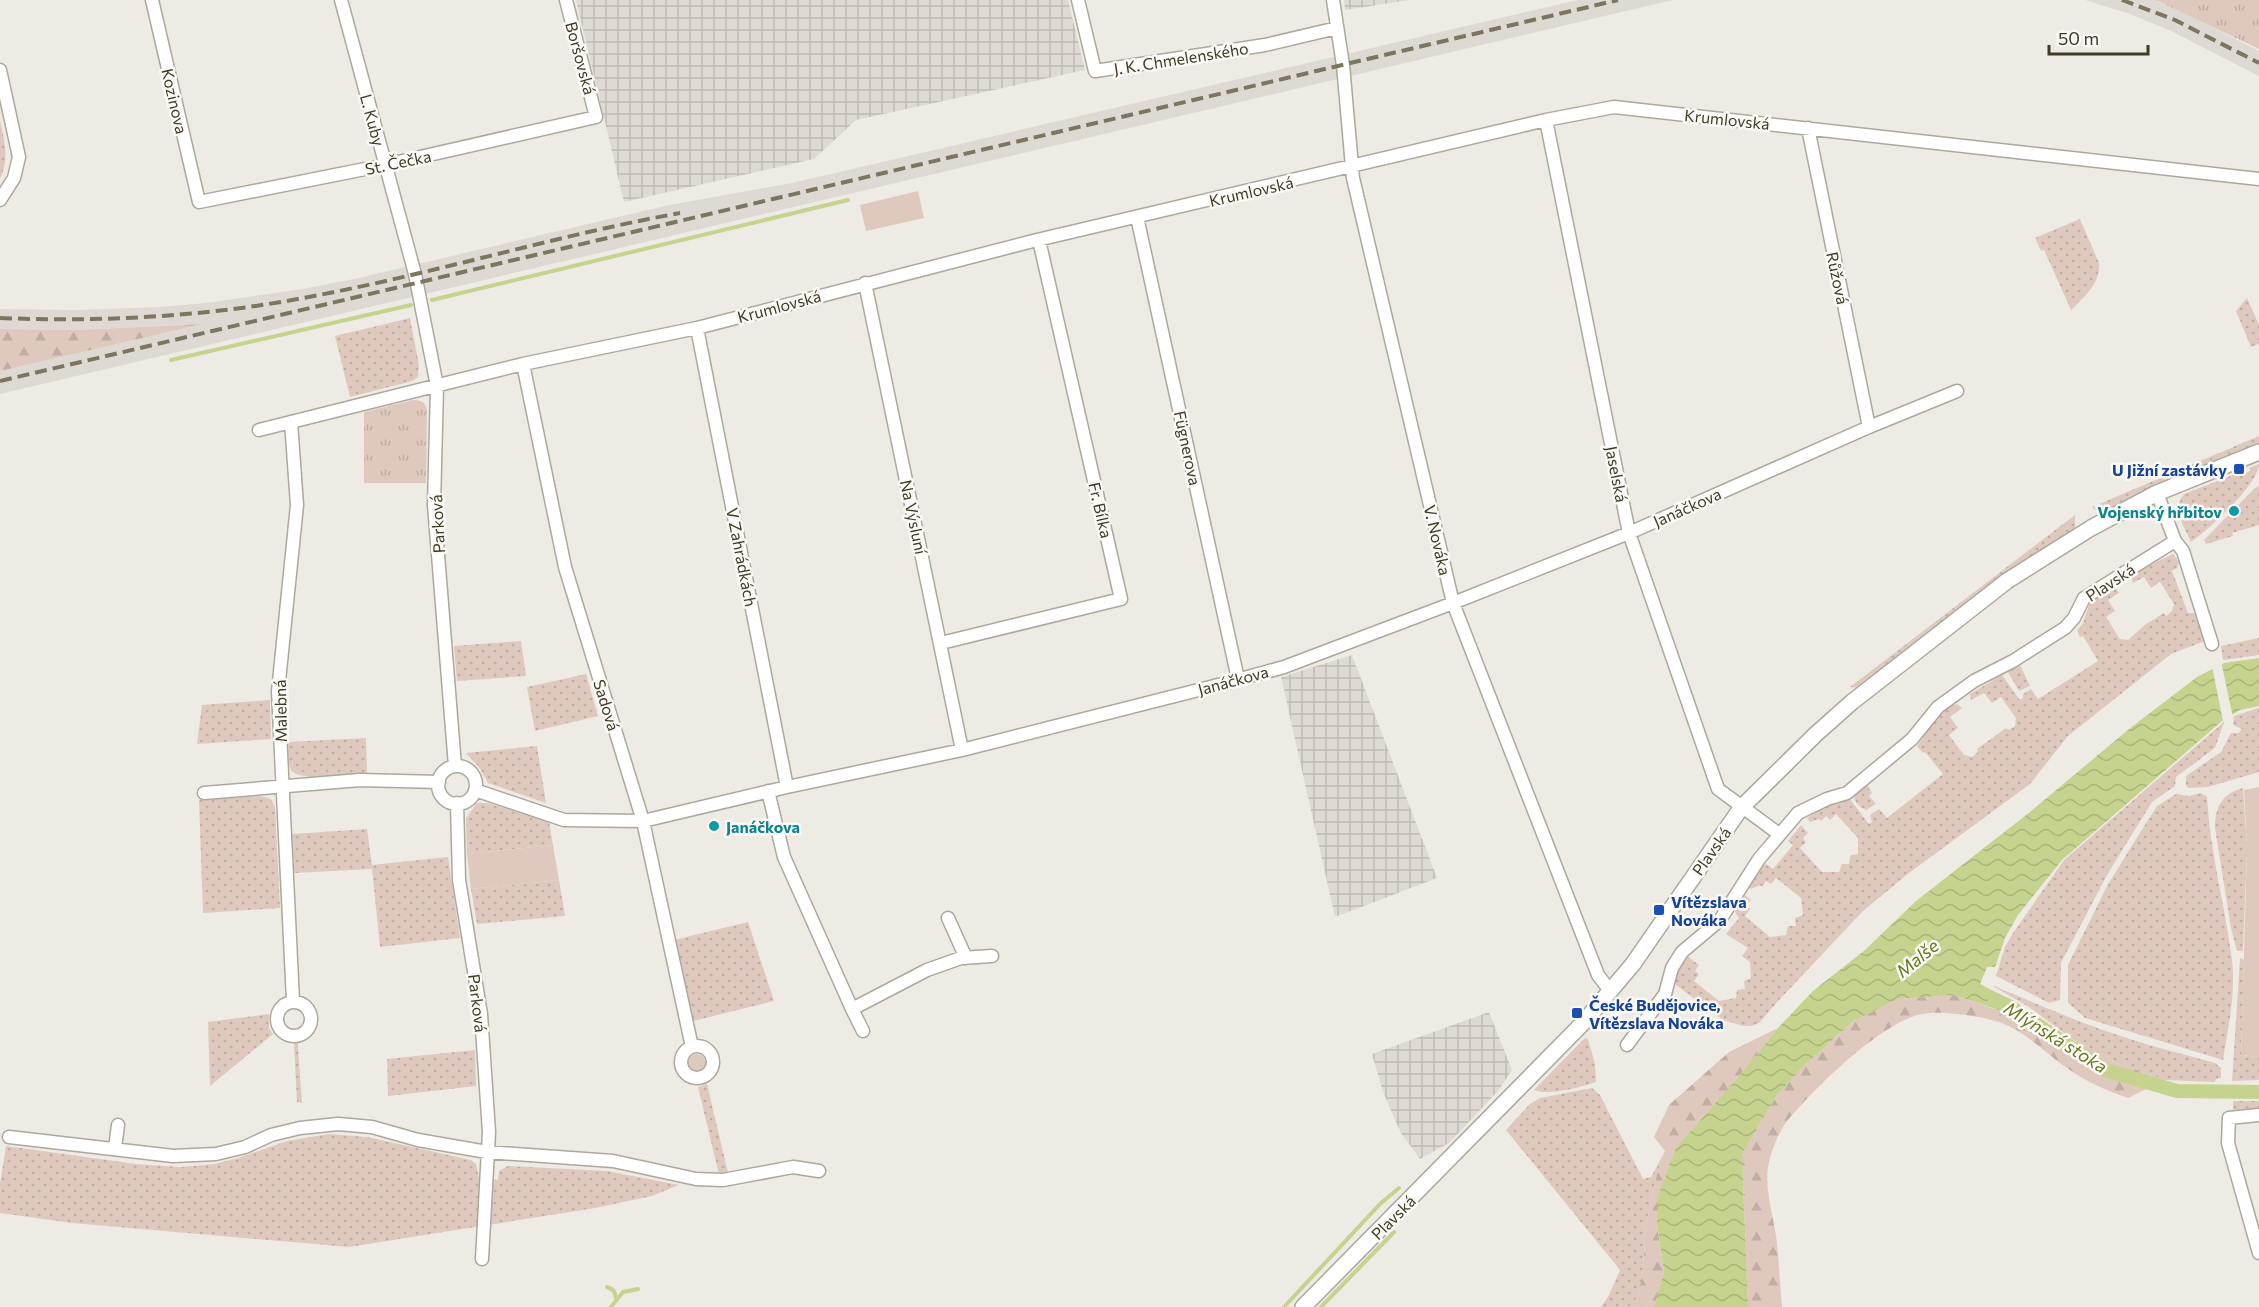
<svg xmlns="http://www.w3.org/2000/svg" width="2259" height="1307" font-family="Commissioner,sans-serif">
<defs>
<pattern id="industrial-grid" width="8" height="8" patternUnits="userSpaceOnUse" patternTransform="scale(1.5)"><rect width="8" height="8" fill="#dedad3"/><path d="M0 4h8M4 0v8" fill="none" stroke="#c0bcb5"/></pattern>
<pattern id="grass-dots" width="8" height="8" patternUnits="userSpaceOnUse" patternTransform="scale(1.5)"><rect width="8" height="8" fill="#dfc9bf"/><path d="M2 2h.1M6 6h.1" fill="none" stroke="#c1ada4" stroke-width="1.8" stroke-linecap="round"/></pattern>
<pattern id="forest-firs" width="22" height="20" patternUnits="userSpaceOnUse" patternTransform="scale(1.5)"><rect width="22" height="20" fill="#dfc9bf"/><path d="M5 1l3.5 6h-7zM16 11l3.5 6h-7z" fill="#c1ada4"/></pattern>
<pattern id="park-tufts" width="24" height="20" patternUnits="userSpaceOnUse" patternTransform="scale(1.5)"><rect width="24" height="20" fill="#dfc9bf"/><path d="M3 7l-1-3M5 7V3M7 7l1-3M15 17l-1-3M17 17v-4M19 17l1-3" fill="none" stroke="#c1ada4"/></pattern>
<pattern id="water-waves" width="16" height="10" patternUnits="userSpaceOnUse" patternTransform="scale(1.5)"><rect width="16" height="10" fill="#c5d38e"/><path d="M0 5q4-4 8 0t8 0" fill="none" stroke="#aab67a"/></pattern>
</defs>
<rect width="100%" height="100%" fill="#eeebe5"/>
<path fill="#dedad3" d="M1578,0H1673L0,394V371L197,324L76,330L0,329V309L76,310L159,307L206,303L302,289L354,279L669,205L792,183Z
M2085,0H2153L2179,10L2259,51V76L2171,31L2130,14Z"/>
<path fill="url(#industrial-grid)" d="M576,0H1068L1085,70L856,120L814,159L624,202Z
M1344,0H1409L1345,10Z
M1352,655L1437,878L1335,917L1281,677Z
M1489,1012L1512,1070L1498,1091L1449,1143L1420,1159L1401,1133L1383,1092L1372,1054Z"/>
<path fill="url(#grass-dots)" d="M0,120C4,141 10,159 0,179Z
M2080,219L2099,263C2101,283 2084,297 2071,310L2044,250L2041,251L2035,238Z
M2247,298L2259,325V344L2251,347L2236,311Z
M410,318L419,365L418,377L412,381L350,397L335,336Z
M2259,436V443L2179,475L2101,515L2092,507Z
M2259,464C2259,484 2207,531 2191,542C2184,526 2171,509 2184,494L2238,473L2240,476L2250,471L2249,468Z
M2259,486V525L2232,533L2233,536L2206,544L2204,540L2254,489Z
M2075,515V529L1999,580L1860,688L1850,687Z
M2173,554L2179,562L2177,568L2172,571L2188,613H2197L2205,641L2171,654L2068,736L2030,784L1909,873L1863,911L1780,999L1759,1023L1751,1026H1743L1723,1020L1676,985L1675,973L1687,956L1699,965L1695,971L1699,974L1694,981L1719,1001L1736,998L1737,990L1745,989L1744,981L1751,978L1750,962L1742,956L1748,948L1726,934L1739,918L1734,910L1742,893L1751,900L1746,906L1750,909L1745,916L1770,937L1786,935L1788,926H1796L1795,918L1803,915L1801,898L1776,878L1771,884L1766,881L1762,887L1760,885L1751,889L1747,886L1764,865L1766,864L1773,869L1793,845L1788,841L1801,825L1808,833L1803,838L1806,842L1800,848L1822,872H1839L1842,864H1849L1850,857L1852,855L1858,854V838L1836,814L1830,820L1826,816L1821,821L1819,819L1810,822L1807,818L1825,807L1849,798L1869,824L1872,822L1870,815L1879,809L1887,818L1943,774L1925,752L1923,753L1917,746C1928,732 1939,709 1957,704L1962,708L1950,717L1958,728L1949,735L1964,755L1972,757L1978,752L1977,749L2006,728L2009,730L2015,726L2016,718L2001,697L1992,703L1984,693L1971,700L1970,694L2002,675L2020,700L2023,698V694L2031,689L2038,699L2098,661L2083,636L2080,637L2077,631L2083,623L2090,602L2114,586L2119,593L2108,600L2115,611L2106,617L2120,639L2128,640L2146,624L2164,613L2166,616L2172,611L2174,604L2160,582L2151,588L2144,577L2133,583L2131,577L2142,569Z
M2259,638V655L2223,660L2221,646Z
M521,641L526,676L457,681L454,646Z
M2020,665L2030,686L2019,691L2008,672Z
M586,674L598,716L535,731L527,687Z
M270,700L271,739L197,744L202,705Z
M2259,708V772L2208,787L2188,788L2186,785V776L2221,752L2231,733H2239L2242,729L2233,725L2234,716Z
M2224,722L2215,748L2176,777L2175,786L2152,802L2107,875L2061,963L2060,1000L2049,1003L1996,976L2005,947L2013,933L2064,860Z
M366,738L367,773C352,774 301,782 292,771C287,764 289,751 288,742Z
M537,746L546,803L488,783L479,767L466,753Z
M1867,785L1872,793L1869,796L1876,804L1866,810C1860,807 1854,803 1854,796Z
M2243,788L2247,849L2243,951H2237L2231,928L2215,828C2215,808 2221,794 2243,788Z
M2201,793L2207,797C2210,852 2225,905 2232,960C2236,993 2228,1028 2223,1060L2085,1018L2068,1003V965L2107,886L2141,831L2157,806L2176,794L2189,796Z
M261,796L271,799L275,807L280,908L203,913L199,800Z
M477,803H488L549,822L553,845L467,854L466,818Z
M367,829L372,865L448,857L460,938L380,947L372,869L294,873L292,834Z
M559,880L565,916L477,924L471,889Z
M748,922L774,1001L693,1021L674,940Z
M2240,958L2244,960L2241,1055L2259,1057V1080L2232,1081Z
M1991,985C2031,1001 2070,1019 2112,1033C2145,1045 2180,1053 2215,1063L2221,1068V1078L2216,1079L2215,1082L2165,1080L2094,1055L2029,1007Z
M269,1014V1028L273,1034L210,1086L208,1022Z
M1585,1038L1588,1039L1595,1064L1596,1082C1583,1087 1547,1096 1534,1090Z
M298,1042V1048L302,1103L297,1102L294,1043Z
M475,1050L476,1086L388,1096L387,1059Z
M707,1084L729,1177L721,1183L698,1087Z
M1592,1088L1600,1095L1643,1179L1651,1177L1665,1151L1657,1174L1646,1225L1643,1270L1638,1297L1629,1307H1601L1609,1295L1620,1270L1506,1130L1530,1104L1540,1098Z
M2233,1101H2259V1111L2233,1113Z
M329,1134L367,1137L471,1160L476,1164L479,1178L498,1180L499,1171L508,1166L607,1171L679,1185L652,1196L595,1208L349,1247L72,1223L0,1213V1184L6,1146L136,1164L180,1167L215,1164L238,1158L287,1141Z"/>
<path fill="url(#forest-firs)" d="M202,324L0,371V329L76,330Z
M1954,995L2009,1014L2011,1007L2058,1031L2094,1055L2165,1080L2128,1098C2106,1090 2086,1082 2067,1068C2045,1053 2024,1030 1999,1022C1979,1016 1942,1010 1922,1014C1881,1022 1811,1091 1785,1124C1779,1133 1773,1147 1770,1158C1762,1186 1774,1215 1777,1243C1779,1264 1780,1286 1782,1307H1748L1742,1154L1777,1095L1803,1067L1852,1022L1898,999Z
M1778,1028L1734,1082L1657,1225L1664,1272L1655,1305L1654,1307H1629L1638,1296L1643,1270L1646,1225L1657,1174L1665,1151L1654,1137L1669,1105L1729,1052Z"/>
<path fill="url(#park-tufts)" d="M2153,0H2259V49L2160,2Z
M413,400C421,400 425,402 427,410L426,483H364V412Z"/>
<path fill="#dfc9bf" d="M918,191L924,218L866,231L860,205Z
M2259,787V1057L2241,1055L2247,849L2244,790Z
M553,845L559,880L471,889L467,854Z
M688 1063a9 9 0 1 1 18 0a9 9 0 1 1-18 0Z"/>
<path fill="url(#water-waves)" d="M2259,658V706L2240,710L2222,721L2062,860L2018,915L2005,938L1995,967H1987L1980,984L2011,1000L2010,1014L1954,995L1898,999L1852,1022L1803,1067L1777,1095L1742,1154L1748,1307H1654L1664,1272L1657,1225L1658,1196L1676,1148L1734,1082L1778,1028L1813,991L1865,950L1916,901L2030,812L2129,729L2197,677L2224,663Z"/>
<path fill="#eeebe5" d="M2221,661L2233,718L2223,721L2212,666Z"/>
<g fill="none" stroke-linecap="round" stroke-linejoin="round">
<path stroke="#c5d38e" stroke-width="4" d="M432,300L848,200
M171,360L411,305
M607,1287C614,1289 615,1292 616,1299
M611,1307L623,1292L638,1289
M1284,1307L1380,1204L1399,1188
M1321,1307L1394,1232"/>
<path stroke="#c5d38e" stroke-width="14" d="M1995,1000L2011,1007L2105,1070L2177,1091L2259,1092"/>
<defs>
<path id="minor" d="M152,0L199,202L385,165L596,117L566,0
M341,0L415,274L437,386L434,505L455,766
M1078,0L1095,71L1265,45L1337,28
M1333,0L1343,65L1353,178L1453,603L1598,975L1611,992
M0,70L19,157L14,178L0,200
M1546,120L1629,533L1718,789L1779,834
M1808,128L1869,427
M1137,217L1238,679
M865,283L962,750
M697,328L787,787
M523,364L565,567L643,821L692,1047
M291,422L297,505L278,691L293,1001
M259,430L523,364L697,328L1033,241L1546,120L1614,107L2259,179
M2157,493L2175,541L2183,551L2212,644
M941,643L1121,599L1039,240
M438 785a19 19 0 1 1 38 0a19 19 0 1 1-38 0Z
M475,790L564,820L643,821L787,787L962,750L1226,683L1284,667L1453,603L1629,533L1869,427L1957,391
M768,791L784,857L852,1009L927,970L961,958L992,956
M204,793L360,780L439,782
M457,803L459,880L481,1014L489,1132L482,1259
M948,918L966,958
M277 1019a17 17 0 1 1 34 0a17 17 0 1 1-34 0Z
M852,1009L863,1031
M1627,1045L1665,994L1672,968L1682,952L1720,920L1759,859L1798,813L1827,799L1847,793L1912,739L1938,707L1974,681L2013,661L2065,628L2074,618L2084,598L2175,541
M681 1062a16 16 0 1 1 32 0a16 16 0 1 1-32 0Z
M2259,1115L2229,1118L2228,1143L2259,1253
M9,1137L173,1156L216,1154L245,1147L271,1135L300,1128L338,1124L372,1127L418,1140L487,1152L613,1161L696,1179L723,1180L793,1167L819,1171
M115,1148L118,1125"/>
<path id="tertiary" d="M1303,1307L1583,1023L1633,964L1741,808L1816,734L1852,702L2007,581L2091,528L2157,493L2259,452"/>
</defs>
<use href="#minor" stroke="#aca89c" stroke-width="15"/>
<use href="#tertiary" stroke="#aca89c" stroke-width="18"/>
<use href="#minor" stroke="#fff" stroke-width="12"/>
<use href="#tertiary" stroke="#fff" stroke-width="15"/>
<path stroke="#7c755f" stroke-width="4" stroke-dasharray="12 6" stroke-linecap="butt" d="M2122,0L2175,20L2259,63
M0,318C101,322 203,317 303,298C430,275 553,236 680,213
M0,381L1618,0"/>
</g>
<g fill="#1a4fb4" stroke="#fbf9f6" stroke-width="2">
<rect x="2233" y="463" width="12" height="12" rx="3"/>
<rect x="1653" y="904" width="12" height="12" rx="3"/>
<rect x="1571" y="1007" width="12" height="12" rx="3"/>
</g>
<g fill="#0f9aa8" stroke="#fbf9f6" stroke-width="2">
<circle cx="2234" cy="511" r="6"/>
<circle cx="714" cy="826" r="6"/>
</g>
<g text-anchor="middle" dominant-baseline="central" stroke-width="5" stroke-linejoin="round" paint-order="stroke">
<g font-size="16" fill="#413a24" stroke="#fbf9f6">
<text transform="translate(581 58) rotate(75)">Boršovská</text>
<text transform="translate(1181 58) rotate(-9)">J. K. Chmelenského</text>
<text transform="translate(175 101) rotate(77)">Kozinova</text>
<text transform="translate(1727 119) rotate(6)">Krumlovská</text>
<text transform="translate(373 120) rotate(75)">L. Kuby</text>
<text transform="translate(398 162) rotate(-12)">St. Čečka</text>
<text transform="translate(1251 191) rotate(-13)">Krumlovská</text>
<text transform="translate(1838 278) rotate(78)">Růžová</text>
<text transform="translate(779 306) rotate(-15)">Krumlovská</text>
<text transform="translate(1188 448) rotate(78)">Fügnerova</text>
<text transform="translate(1617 474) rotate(79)">Jaselská</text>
<text transform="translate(1687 507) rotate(-24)">Janáčkova</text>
<text transform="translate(1101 510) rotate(77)">Fr. Bílka</text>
<text transform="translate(914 517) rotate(78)">Na Výsluní</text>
<text transform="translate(437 524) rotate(-93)">Parková</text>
<text transform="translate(1438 540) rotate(77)">V. Nováka</text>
<text transform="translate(742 557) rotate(79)">V Zahrádkách</text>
<text transform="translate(2110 582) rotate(-33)">Plavská</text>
<text transform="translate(1233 680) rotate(-15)">Janáčkova</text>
<text transform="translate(607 705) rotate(73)">Sadová</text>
<text transform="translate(280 711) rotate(-91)">Malebná</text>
<text transform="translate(1711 851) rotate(-55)">Plavská</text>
<text transform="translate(478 1003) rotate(83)">Parková</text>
<text transform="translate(1393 1217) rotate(-45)">Plavská</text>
</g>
<g font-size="16" font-weight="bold" fill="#164399" stroke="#fbf9f6" text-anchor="start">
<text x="2227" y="469" text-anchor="end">U Jižní zastávky</text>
<text x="1671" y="901">Vítězslava<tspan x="1671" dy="18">Nováka</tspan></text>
<text x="1589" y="1004">České Budějovice,<tspan x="1589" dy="18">Vítězslava Nováka</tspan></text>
</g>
<g font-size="16" font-weight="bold" fill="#0d838f" stroke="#fbf9f6" text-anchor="end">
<text x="2222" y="511">Vojenský hřbitov</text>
<text x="726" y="826" text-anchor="start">Janáčkova</text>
</g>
<g font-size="18" font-style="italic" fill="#65791c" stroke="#fbf9f6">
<text transform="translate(1917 958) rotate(-39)">Malše</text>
<text transform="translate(2056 1037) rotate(32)">Mlýnská stoka</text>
</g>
</g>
<path d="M2049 45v9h99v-9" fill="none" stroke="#413a24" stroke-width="3"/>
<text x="2058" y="45" font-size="18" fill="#413a24" stroke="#fbf9f6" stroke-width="4.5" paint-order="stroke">50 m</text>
</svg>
